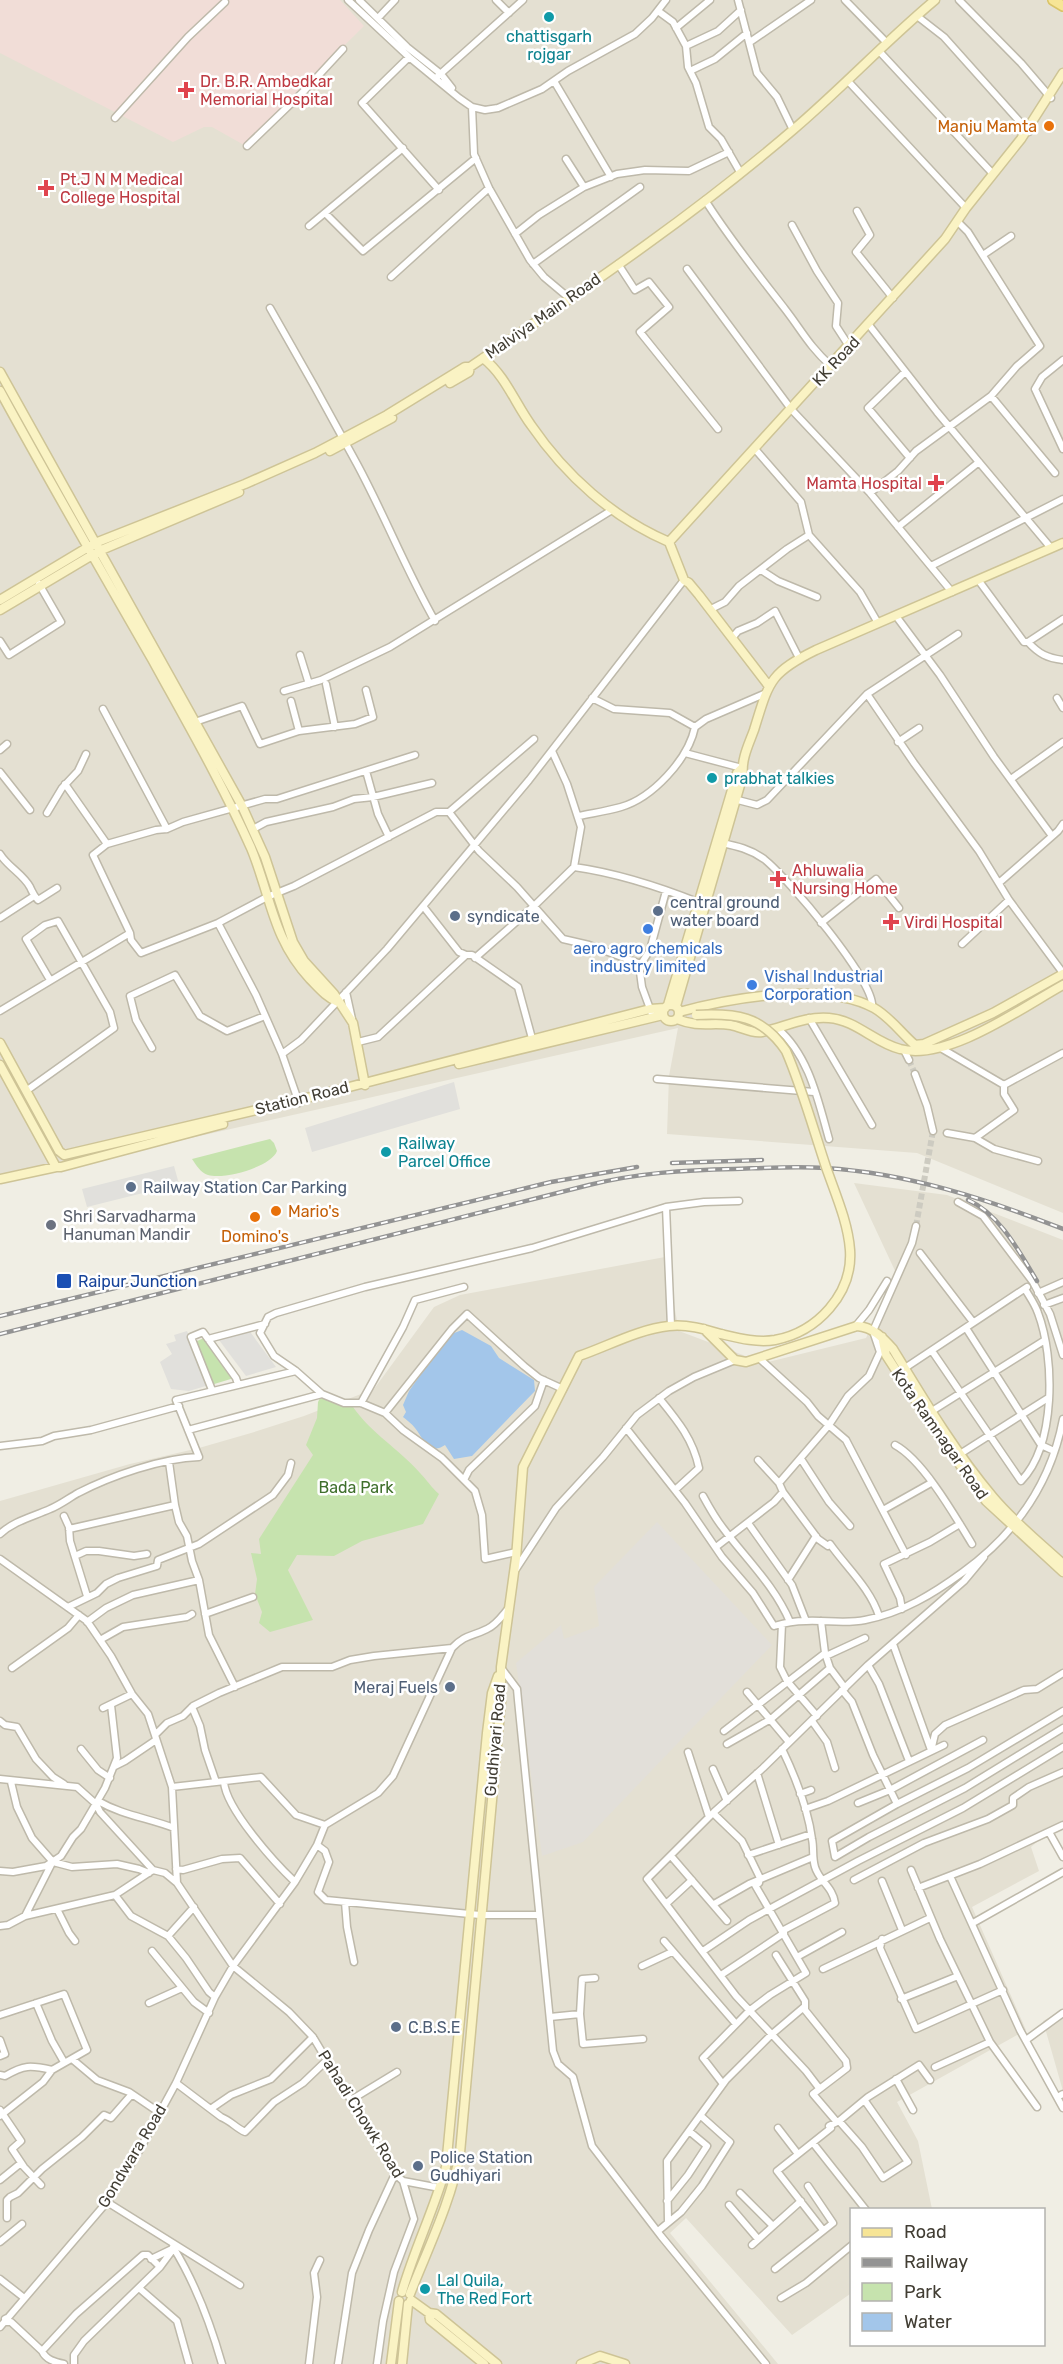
<svg xmlns="http://www.w3.org/2000/svg" width="1063" height="2364" font-family="Rubik,sans-serif">
<rect width="100%" height="100%" fill="#f0eee4"/>
<path fill="#e4e0d2" d="M0,0H1063V1213L917,1153L667,1134L669,1076L678,1028L0,1181Z
M854,1183L947,1195L1063,1240V1826L1049,1832L1031,1847L1039,1871L972,1907L1026,2030L897,2102L918,2141L932,2209L852,2210L850,2294L792,2335L686,2218L670,2233L778,2364H0V1501L130,1464L199,1448L251,1433L304,1416L374,1389L434,1307L460,1295L665,1257L679,1331L764,1363L866,1338L897,1275Z
M1063,2010V2091L1043,2021Z"/>
<path fill="#e2dfd9" d="M657,1522L772,1645L583,1842L542,1856L516,1663L561,1625L564,1639L599,1626L594,1587Z"/>
<path fill="#f1ddd7" d="M340,0L364,26L244,145L212,127H204L173,142L0,53V0Z"/>
<path fill="#c6e3ae" d="M270,1139L274,1143L277,1151C271,1167 224,1180 208,1175C201,1173 196,1165 192,1159Z
M204,1338L234,1378L211,1385L195,1342Z
M322,1394L343,1406L353,1407C371,1433 399,1449 420,1473C427,1480 431,1487 439,1494L423,1524L362,1541L334,1556L297,1555L288,1570L313,1620L270,1632L259,1623L262,1612L255,1594L257,1579L251,1553L261,1554L259,1539L313,1455L306,1445L317,1418L318,1402Z"/>
<path fill="#e1e0dc" d="M454,1082L460,1109L312,1152L305,1128Z
M174,1166L179,1184L87,1207L82,1189Z
M248,1329L276,1367L246,1376L219,1340Z
M187,1331L209,1385L189,1391L171,1389L160,1362L172,1354L166,1344L176,1341L174,1335Z"/>
<path fill="#a3c6ea" d="M462,1330L491,1346L499,1358L534,1380L535,1391L472,1456L454,1459L445,1445C429,1456 423,1438 415,1428C412,1424 407,1420 403,1417L406,1412L403,1405L409,1391L449,1335Z"/>
<g fill="none" stroke-linecap="round" stroke-linejoin="round">
<path stroke="#cdcbc1" stroke-width="6" stroke-dasharray="6 3" stroke-linecap="butt" d="M909,1060L915,1074
M916,1226L933,1131"/>
<defs>
<path id="street" d="M348,0L409,57L459,98L472,107L485,110L498,108L542,89L568,71L635,34L652,18L666,0
M359,0L407,47L441,74L452,88
M496,0L509,13
M738,0L757,73L777,97L793,130
M845,0L887,43
M959,0L1021,63L1051,98
M658,11L673,22L686,46L688,67L696,83L709,127L721,139L740,172
M917,16L944,37L1029,132
M378,18L395,0
M676,28L710,0
M750,42L811,0
M686,46L718,31L741,10
M879,51L993,174
M409,57L362,103L439,190
M690,71L715,59L747,33
M438,76L523,0
M847,80L966,208
M554,81L611,177
M472,107L474,154L489,188L530,260L544,277L569,298
M115,118L188,37L225,2
M247,146L305,90L343,49
M584,187L617,174L645,170L689,171L729,152
M705,200C729,238 757,273 785,309C802,331 809,346 831,366
M857,211L870,235L856,252L893,298
M325,213L363,251L476,158
M792,225L817,271L838,303L836,326L849,346
M309,226L403,148
M515,234L539,215L584,187L566,159
M983,255L1011,236
M533,264L640,187
M618,264L635,290L649,282L669,307L640,332L718,429
M687,269L791,409L870,493L952,592
M391,277L489,188
M270,308C300,360 329,412 357,464C385,516 406,570 435,621
M869,325L937,412L1051,548
M1063,360L1042,377L1035,389L1063,449
M905,372L868,408L910,458
M991,396L1055,473
M870,493L898,471L916,451L991,396L1017,366L1040,346L968,232L957,221
M898,527L979,462
M809,535L860,592L878,623
M931,566L1063,499
M761,570L778,581L817,597
M979,581L1024,642H1028L1063,619
M711,609L725,602L739,586L787,549L809,535L801,502L755,449
M896,616L940,675L994,757L1052,836
M732,638L738,631L757,623L775,611L799,658
M0,641L9,655L61,622L39,584
M1028,642C1039,654 1047,658 1063,660
M300,655L309,684
M326,684L335,727
M284,691L321,680L390,647L612,510
M867,694L914,763L979,851L1009,900L1063,973
M1057,698L1063,708
M291,701L299,731
M103,709L167,829
M192,723L242,706L260,744L299,731L355,724L373,717L366,690
M695,727L706,719L764,694
M898,742L919,728
M0,750L7,744
M685,753L742,768
M366,771L378,814L389,837
M0,772L30,810
M1011,779L1063,742
M65,784L107,844L156,830L167,829L183,822L265,799H277L415,755
M734,799L757,805L767,800L867,694L958,634
M449,812L534,739
M47,813L62,788L78,771L86,754
M579,816C593,813 607,811 621,807C652,798 688,760 695,727L670,713L614,709L592,698
M253,829L266,822L333,807L354,799L373,797L432,783
M721,843C737,846 750,849 764,859C786,876 876,982 872,1007
M107,844L93,855L130,933L131,940L141,953L218,923L267,897L294,886L436,812H449L479,851L517,887L563,939L589,945L641,964
M0,854C8,867 23,874 30,887C33,893 33,895 38,900L57,888
M574,867C617,873 660,887 700,903
M1000,882L1058,831L1063,824
M423,906L459,952L466,955
M0,918L34,896
M218,923L256,995L282,1054L299,1103
M821,923L876,879L899,908
M962,944L1009,900
M475,958L534,906L574,867L581,827L567,784L552,751
M346,992L352,1019
M0,1011L130,933
M653,1017L642,987L640,972L641,964L650,950L666,891
M809,1018L872,1125
M777,1028C809,1055 818,1100 829,1139
M358,1042L378,1037L466,955H472L518,987L533,1042
M939,1047L1004,1085V1094L1014,1110L975,1138
M152,1048L136,1020L130,996L175,975L200,1016L227,1031L265,1016
M904,1050L909,1060
M282,1054L301,1040L387,949L529,780L684,580
M915,1074L927,1106L933,1131
M657,1079L814,1092
M1004,1085L1063,1053
M26,1091L114,1028L110,1012L58,921L45,925L26,939L50,980
M947,1133L975,1138L994,1149L1038,1161
M958,1202L983,1216L1033,1282L1050,1314L1063,1355
M666,1207L671,1326
M920,1253L973,1322
M1038,1293L1063,1282
M1044,1305L1063,1298
M855,1327L869,1310L887,1281
M966,1328L1041,1445L1054,1451
M208,1339L265,1324
M932,1351L1021,1481C1056,1445 1055,1358 1038,1313C1035,1304 1029,1296 1025,1289
M759,1358L807,1402L818,1416L846,1440L906,1555
M905,1368L1027,1287
M212,1390L191,1337L203,1332L236,1378L238,1384
M659,1398C677,1420 693,1439 699,1468L675,1490
M361,1403L403,1327L415,1300L464,1287
M932,1411L1045,1340
M385,1413L452,1329L467,1314L524,1366L539,1378L563,1389
M626,1428L685,1503L722,1557L753,1593L774,1626C784,1623 795,1621 806,1621C825,1620 846,1624 865,1620C902,1613 933,1594 963,1572C1015,1534 1051,1483 1063,1419
M188,1430L322,1394
M895,1445C923,1460 955,1516 972,1544
M0,1446L42,1441L54,1436L91,1430L179,1406
M960,1454L1048,1398
M801,1459L829,1502L850,1526
M758,1460L779,1483L783,1492L818,1539L828,1546L830,1544C847,1568 870,1588 879,1616
M169,1462L175,1505L179,1522L187,1536L192,1561L199,1580L209,1635L235,1687
M464,1480L469,1470L535,1406L544,1380
M779,1483L829,1425L848,1396L869,1376L880,1352L873,1331L912,1243L916,1226
M703,1496C709,1507 715,1518 723,1528C746,1559 775,1586 790,1622
M883,1510L931,1483
M64,1516L69,1527L70,1541L87,1596
M748,1523L792,1585L806,1621
M69,1529L175,1505
M0,1534C14,1521 32,1517 50,1509C60,1505 69,1498 78,1493C111,1476 162,1458 199,1457L176,1400L296,1371
M716,1547L774,1502L783,1492
M516,1552L485,1559L482,1515L475,1491L442,1458L403,1430L385,1413L361,1403H344L322,1394L296,1371L274,1356L260,1333L268,1317L276,1313L365,1287L532,1248L666,1207L704,1202L739,1201
M75,1556L86,1551H99L134,1556L147,1554
M0,1559L87,1621L111,1656L132,1694L148,1714L172,1787L177,1883L233,1966L289,2012L313,2037L395,2174L403,2181L414,2219L394,2272L383,2321L377,2364
M516,1569L556,1508L603,1457L637,1415L669,1391L694,1377L735,1360
M788,1580L816,1536
M68,1607L97,1593L106,1584L118,1578L157,1566L158,1560L199,1544L273,1495L288,1475L291,1463
M902,1609L900,1598L884,1564L930,1542L960,1524
M205,1614L253,1597
M821,1621L825,1653L830,1668L845,1688
M87,1622L106,1608L133,1595L199,1580
M782,1624L780,1667L787,1681L817,1716
M100,1640L123,1627L187,1617L192,1614
M893,1644L931,1750
M826,1656L865,1638
M868,1665L879,1684L909,1761
M12,1668L68,1628L79,1615
M502,1669L517,1689L518,1700L553,2051L558,2064L573,2077L592,2146L661,2236L766,2364
M842,1690L852,1702L873,1755L897,1804
M747,1692L789,1742
M192,1707L200,1726L205,1750L216,1782
M103,1708L132,1694
M1063,1711L968,1768L897,1804L832,1841L835,1857L869,1837L965,1788L1063,1728
M0,1721L5,1725L17,1727L36,1759L53,1777L64,1784
M812,1721L827,1742L835,1768
M724,1731L825,1653
M155,1735L167,1723L183,1716L193,1706L219,1693L282,1667H332L350,1660L374,1656L452,1648
M727,1744L771,1719L830,1668
M81,1749L98,1770L110,1778
M782,1749C795,1776 808,1809 812,1839C814,1848 812,1857 815,1867C819,1881 833,1887 835,1903L782,1931
M931,1751L935,1734L945,1725L1024,1690L1037,1689L1063,1673
M688,1752L709,1817
M115,1766L125,1761L156,1740
M713,1769L727,1801
M757,1773L779,1845
M0,1779L77,1787L96,1804L100,1812L153,1870
M11,1782L17,1807L32,1838L53,1862L72,1867L117,1864L139,1869L149,1873
M224,1782C226,1809 275,1863 295,1882
M172,1787L261,1777L296,1815L325,1825
M800,1794L811,1790
M98,1801C122,1815 148,1818 174,1828
M858,1803L890,1790L983,1740
M805,1809L828,1801L944,1745
M713,1813L742,1841L760,1878L759,1883L755,1885L806,1973L770,1995L749,2011L703,2058L723,2084
M1049,1832L1063,1857
M317,1845L325,1851L329,1862L318,1892L326,1900L480,1915H539
M748,1855L811,1834
M671,1856L727,1921
M176,1869L183,1870L222,1859L240,1858L280,1904
M911,1870L940,1939L990,2042L1037,2107
M0,1871L13,1872L46,1866L61,1856L73,1837L81,1829L105,1788L117,1758L111,1705
M950,1876L1020,2030L1063,2108
M854,1880L924,1843L988,1819L1013,1805V1798L1029,1787L1063,1772
M882,1881L902,1930
M918,1888L980,1864L1063,1825
M115,1895L131,1916L168,1936
M345,1902L347,1927L354,1962
M666,1904L692,1880
M714,1904L749,1884L813,1857
M194,1907L168,1936L186,1958L209,1992L215,1997
M57,1909L69,1933L75,1941
M25,1916L52,1863
M973,1923L1063,1872
M0,1926L8,1925L25,1916L115,1895L153,1870L165,1873L177,1883
M882,1939L880,1948L916,2029L1003,1990
M664,1941L736,2024
M152,1951L194,2002L209,2013
M703,1951L749,1920L858,1861L963,1808L1063,1747
M776,1955L805,2001V2010L846,2061L847,2068L813,2094L836,2121
M797,1957L842,1932
M642,1966L672,1952
M823,1969L930,1918
M721,1975L784,1933
M901,1999L958,1976
M36,2003L52,2041L64,2062
M149,2003L182,1988
M580,2014L582,1979L595,1978
M0,2015L64,1994L87,2050L52,2070L43,2082L0,2116
M550,2017L580,2014L583,2044L643,2039
M0,2040L5,2054L0,2056
M1026,2040L1063,2013
M72,2059L97,2080L129,2092L160,2113
M935,2067L990,2042
M0,2075L5,2076C24,2065 30,2065 52,2070
M896,2079L913,2110
M176,2083L221,2117C231,2121 236,2128 245,2132L274,2102L303,2083L327,2060
M819,2088L806,2071L736,1996L647,1879L714,1812L763,1768L868,1665L964,1581L984,1557
M1061,2095L1063,2094
M351,2100L397,2072
M212,2108L231,2095L271,2079L313,2037
M0,2110L21,2141L12,2149L24,2167L41,2185
M839,2121L862,2147L883,2178L908,2162L865,2101
M778,2128L798,2154
M813,2143L866,2210
M0,2180L21,2163
M403,2181L440,2188
M740,2193L773,2226
M667,2201L688,2175L707,2146L689,2131
M107,2202L240,2285
M729,2205L758,2239
M7,2218V2200L10,2197L18,2193L42,2169L82,2137L104,2115L111,2118L132,2094
M668,2222L667,2161L726,2080L771,2035L804,2007
M823,2230L777,2171L831,2128L829,2126L839,2121L868,2097L919,2065L930,2080
M658,2231L681,2212L702,2186L730,2142L701,2116
M0,2242L22,2224
M752,2245L801,2201
M173,2247C196,2284 210,2322 222,2364
M775,2269L833,2223L808,2186
M0,2279L23,2297
M139,2288L177,2321L189,2364
M781,2298L806,2283L852,2245
M5,2319L7,2318L8,2322H11L42,2351C46,2360 55,2362 64,2364
M0,2327L107,2202L139,2151L176,2083L215,1997L233,1966L295,1882L317,1845L325,1825L378,1793L393,1776L452,1648C466,1634 471,1637 487,1629C496,1625 502,1616 508,1609
M42,2351L76,2314L143,2255H148L160,2267
M74,2364V2355L84,2341L160,2267L174,2248L151,2259
M309,2364L317,2297L314,2273L320,2260
M338,2364L352,2273L369,2230L395,2174"/>
<path id="secondary" d="M483,358C505,375 515,403 531,425C566,476 613,518 669,542L684,580L689,583L699,595L768,685
M0,372L242,806L265,857L293,942L304,961L334,994L353,1023L365,1085
M450,383L469,372L470,367
M0,391C49,481 101,570 152,659C186,721 222,783 251,848C271,896 272,938 310,979C319,988 326,997 338,1002
M330,451L392,418
M669,542L945,239L966,208L1021,139L1063,73
M0,600L95,543L245,484L315,453L387,415L465,367H470C580,292 692,217 794,129C842,88 886,41 935,0
M0,610L99,551L239,492
M663 1013a8 8 0 1 1 16 0a8 8 0 1 1-16 0Z
M668,1005L737,773L742,768
M676,1006L743,775C741,759 749,744 754,730C769,682 769,673 816,650L1063,543
M679,1012C731,998 825,981 874,1008C890,1017 901,1033 915,1045L924,1044L993,1013L1063,974
M677,1019C699,1028 711,1022 731,1025C741,1027 752,1034 762,1032C785,1027 805,1016 829,1018C856,1020 875,1043 900,1049C947,1062 1023,1007 1063,985
M0,1043L59,1151L64,1155L299,1100L650,1009L665,1008
M459,1064L663,1015
M0,1065L56,1167
M0,1179L56,1167H61L223,1124
M704,1329L735,1360L746,1362L857,1326C873,1327 883,1338 893,1349C924,1400 955,1452 993,1497C1014,1522 1039,1542 1063,1564
M882,1337L886,1355L932,1426L986,1501L1063,1572
M402,2292C414,2250 434,2210 446,2167L487,1733L492,1693L498,1676
M410,2294C428,2248 451,2202 460,2153L501,1701V1667L516,1558L523,1467L579,1356C608,1346 639,1329 669,1326C687,1324 704,1329 721,1334
M411,2300L429,2313L436,2314L497,2364
M429,2313L430,2320L484,2364
M391,2364L399,2301
M402,2364L408,2304
M581,2364L600,2356L625,2364"/>
<path id="primary" d="M1053,0L1063,6"/>
</defs>
<use href="#street" stroke="#beb9aa" stroke-width="9"/>
<use href="#secondary" stroke="#cec496" stroke-width="11"/>
<use href="#primary" stroke="#dac468" stroke-width="12"/>
<use href="#street" stroke="#fff" stroke-width="6"/>
<use href="#secondary" stroke="#faf3c4" stroke-width="8"/>
<use href="#primary" stroke="#f7e596" stroke-width="9"/>
<defs>
<path id="rail" d="M672,1163L762,1160
M968,1200C1000,1214 1020,1253 1037,1281
M0,1316L551,1182L637,1167
M0,1334L589,1185C637,1173 685,1170 734,1169C764,1168 795,1166 825,1168C907,1173 987,1199 1063,1229"/>
</defs>
<use href="#rail" stroke="#939393" stroke-width="4.5"/>
<use href="#rail" stroke="#fff" stroke-width="2" stroke-dasharray="7" stroke-linecap="butt"/>
<defs>
<path id="secondary-bridge" d="M696,1015C735,1013 762,1015 786,1051C802,1088 813,1128 826,1167C835,1193 848,1222 850,1250C853,1294 817,1332 775,1340C757,1343 738,1338 721,1334"/>
</defs>
<use href="#secondary-bridge" stroke="#cec496" stroke-width="11" stroke-linecap="butt"/>
<use href="#secondary-bridge" stroke="#faf3c4" stroke-width="8"/>
</g>
<g fill="#0f9aa8" stroke="#fff" stroke-width="2">
<circle cx="549" cy="17" r="6"/>
<circle cx="712" cy="778" r="6"/>
<circle cx="386" cy="1152" r="6"/>
<circle cx="425" cy="2289" r="6"/>
</g>
<g fill="#e0444e" stroke="#fff" stroke-width="2">
<path d="M183 81h6v6h6v6h-6v6h-6v-6h-6v-6h6z"/>
<path d="M43 179h6v6h6v6h-6v6h-6v-6h-6v-6h6z"/>
<path d="M933 474h6v6h6v6h-6v6h-6v-6h-6v-6h6z"/>
<path d="M775 870h6v6h6v6h-6v6h-6v-6h-6v-6h6z"/>
<path d="M888 913h6v6h6v6h-6v6h-6v-6h-6v-6h6z"/>
</g>
<g fill="#e8710a" stroke="#fff" stroke-width="2">
<circle cx="1049" cy="126" r="6"/>
<circle cx="276" cy="1211" r="6"/>
<circle cx="255" cy="1217" r="6"/>
</g>
<g fill="#5c6f8a" stroke="#fff" stroke-width="2">
<circle cx="658" cy="911" r="6"/>
<circle cx="455" cy="916" r="6"/>
<circle cx="131" cy="1187" r="6"/>
<circle cx="450" cy="1687" r="6"/>
<circle cx="396" cy="2027" r="6"/>
<circle cx="418" cy="2166" r="6"/>
</g>
<g fill="#3f7fe0" stroke="#fff" stroke-width="2">
<circle cx="648" cy="929" r="6"/>
<circle cx="752" cy="985" r="6"/>
</g>
<circle fill="#6b7280" stroke="#fff" stroke-width="2" cx="51" cy="1225" r="6"/>
<rect fill="#1a4fb4" stroke="#fff" stroke-width="2" x="56" y="1273" width="16" height="16" rx="3"/>
<g text-anchor="middle" dominant-baseline="central" stroke-width="5" stroke-linejoin="round" paint-order="stroke">
<g font-size="16" fill="#0d838f" stroke="#fff" text-anchor="start">
<text x="549" y="36" text-anchor="middle">chattisgarh<tspan x="549" dy="18">rojgar</tspan></text>
<text x="724" y="778">prabhat talkies</text>
<text x="398" y="1143">Railway<tspan x="398" dy="18">Parcel Office</tspan></text>
<text x="437" y="2280">Lal Quila,<tspan x="437" dy="18">The Red Fort</tspan></text>
</g>
<g font-size="16" fill="#be3a42" stroke="#fff" text-anchor="start">
<text x="200" y="81">Dr. B.R. Ambedkar<tspan x="200" dy="18">Memorial Hospital</tspan></text>
<text x="60" y="179">Pt.J N M Medical<tspan x="60" dy="18">College Hospital</tspan></text>
<text x="922" y="483" text-anchor="end">Mamta Hospital</text>
<text x="792" y="870">Ahluwalia<tspan x="792" dy="18">Nursing Home</tspan></text>
<text x="904" y="922">Virdi Hospital</text>
</g>
<g font-size="16" fill="#c56008" stroke="#fff" text-anchor="end">
<text x="1037" y="126">Manju Mamta</text>
<text x="288" y="1211" text-anchor="start">Mario's</text>
<text x="255" y="1236" text-anchor="middle">Domino's</text>
</g>
<g font-size="16" fill="#423e34" stroke="#fff">
<text transform="translate(543 316) rotate(-35)">Malviya Main Road</text>
<text transform="translate(836 361) rotate(-47)">KK Road</text>
<text transform="translate(302 1098) rotate(-14)">Station Road</text>
<text transform="translate(940 1434) rotate(55)">Kota Ramnagar Road</text>
<text transform="translate(495 1740) rotate(-85)">Gudhiyari Road</text>
<text transform="translate(361 2114) rotate(58)">Pahadi Chowk Road</text>
<text transform="translate(132 2156) rotate(-59)">Gondwara Road</text>
</g>
<g font-size="16" fill="#4e5e75" stroke="#fff" text-anchor="start">
<text x="670" y="902">central ground<tspan x="670" dy="18">water board</tspan></text>
<text x="467" y="916">syndicate</text>
<text x="143" y="1187">Railway Station Car Parking</text>
<text x="438" y="1687" text-anchor="end">Meraj Fuels</text>
<text x="408" y="2027">C.B.S.E</text>
<text x="430" y="2157">Police Station<tspan x="430" dy="18">Gudhiyari</tspan></text>
</g>
<g font-size="16" fill="#366cbe" stroke="#fff">
<text x="648" y="948">aero agro chemicals<tspan x="648" dy="18">industry limited</tspan></text>
<text x="764" y="976" text-anchor="start">Vishal Industrial<tspan x="764" dy="18">Corporation</tspan></text>
</g>
<g font-size="16" fill="#5b616d" stroke="#fff" text-anchor="start">
<text x="63" y="1216">Shri Sarvadharma<tspan x="63" dy="18">Hanuman Mandir</tspan></text>
</g>
<g font-size="16" fill="#164399" stroke="#fff" text-anchor="start">
<text x="78" y="1281">Raipur Junction</text>
</g>
<g font-size="16" fill="#3f6f2c" stroke="#fff">
<text x="356" y="1487">Bada Park</text>
</g>
</g>
<rect x="850" y="2208" width="195" height="138" fill="#ffffff" stroke="#b3b2ae" stroke-width="1.5"/>
<rect x="862" y="2228" width="30" height="9" fill="#f7e596" stroke="#b3b2ae" stroke-width="1.5"/>
<text x="904" y="2238" font-size="18" fill="#423e34">Road</text>
<rect x="862" y="2258" width="30" height="9" fill="#939393" stroke="#b3b2ae" stroke-width="1.5"/>
<text x="904" y="2268" font-size="18" fill="#423e34">Railway</text>
<rect x="862" y="2283" width="30" height="18" fill="#c6e3ae" stroke="#b3b2ae" stroke-width="1.5"/>
<text x="904" y="2298" font-size="18" fill="#423e34">Park</text>
<rect x="862" y="2313" width="30" height="18" fill="#a3c6ea" stroke="#b3b2ae" stroke-width="1.5"/>
<text x="904" y="2328" font-size="18" fill="#423e34">Water</text>
</svg>
